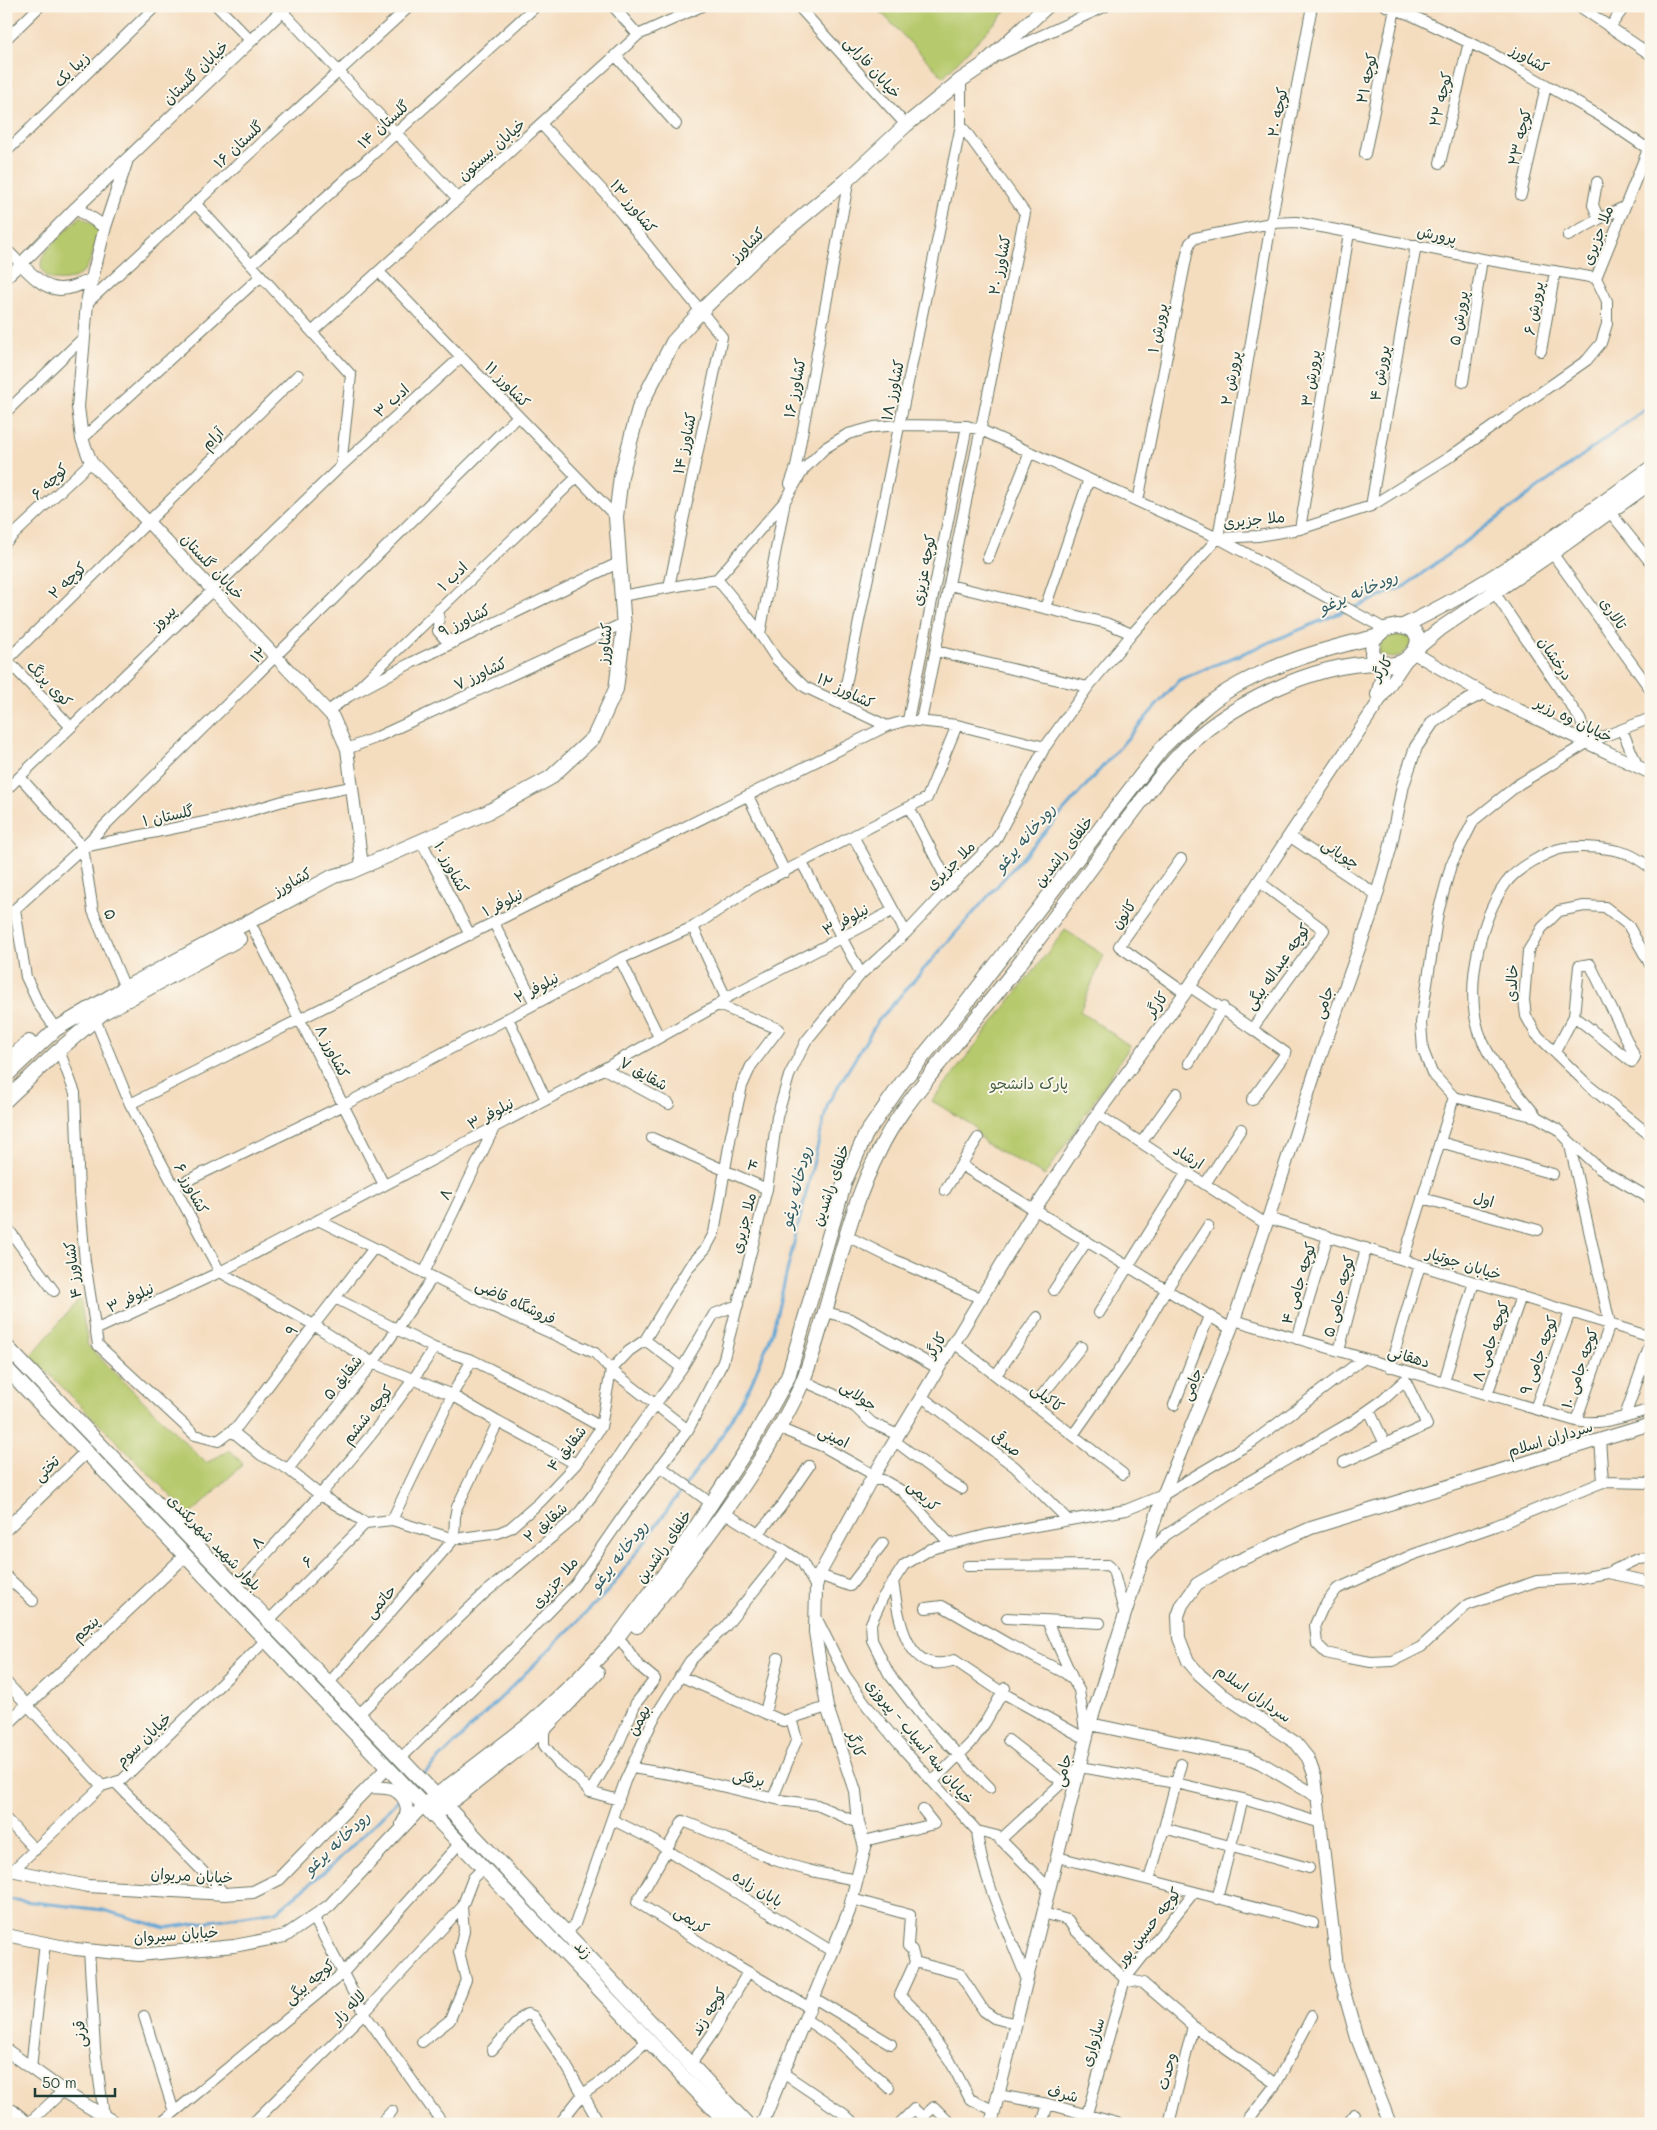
<svg xmlns="http://www.w3.org/2000/svg" width="1657" height="2130" font-family="Mali,'Playpen Sans Arabic',sans-serif">
<rect width="100%" height="100%" fill="#fbf7ec"/>
<filter id="ink" filterUnits="userSpaceOnUse"><feTurbulence type="fractalNoise" baseFrequency=".02" numOctaves="2"/><feDisplacementMap in="SourceGraphic" scale="10" xChannelSelector="R" yChannelSelector="G"/><feConvolveMatrix kernelMatrix="1 2 1 2 8 2 1 2 1" color-interpolation-filters="sRGB"/></filter>
<filter id="wash" filterUnits="userSpaceOnUse"><feTurbulence type="fractalNoise" baseFrequency=".0096" numOctaves="4" result="noise"/><feDisplacementMap in="SourceGraphic" scale="20" xChannelSelector="R" yChannelSelector="G"/><feGaussianBlur stdDeviation="1.12" result="paint"/><feColorMatrix in="noise" values="0 0 0 0 0 0 0 0 0 0 0 0 0 0 0 0 0 1.4 0 .05"/><feComposite in="paint" operator="in"/></filter>
<g filter="url(#wash)">
<rect width="100%" height="100%" fill="#f4dcbe"/>
<path fill="#b6c96c" stroke="#6a8350" d="M875,6H1011L943,77Z
M81,216L94,225L99,231C95,242 93,259 86,268C73,288 32,284 43,256C47,248 73,224 81,216Z
M1393,632L1411,635L1413,643C1401,655 1397,663 1380,654C1378,642 1383,637 1393,632Z
M1065,930L1104,955L1080,1011L1130,1046L1045,1176L985,1143L972,1125L932,1101Z
M80,1298L88,1346L206,1463L230,1450L243,1464L190,1515L31,1356Z"/>
<g fill="none" stroke-linecap="round" stroke-linejoin="round">
<path stroke="#5ea5d4" stroke-width="3" d="M1353,608L1405,586L1651,405
M422,1776L609,1590L722,1435L751,1384L772,1333L828,1103L878,1021L1179,680L1347,610
M6,1899L103,1910L165,1928L277,1911L336,1862L400,1798"/>
</g>
</g>
<g filter="url(#ink)">
<g fill="none" stroke-linecap="round" stroke-linejoin="round">
<defs>
<path id="minor" d="M217,6L251,41
M613,6L638,35
M798,6L906,125
M1386,6L1411,15L1491,53L1600,116L1651,151
M1579,6L1651,55
M282,11L458,199
M1610,27L1625,6
M6,39L40,6
M615,55L676,124
M997,56L1106,6
M541,124L604,192L722,337L669,587
M6,152L156,6
M1365,154L1395,9
M1440,163L1469,42
M1597,182L1593,205L1599,219
M1521,195L1546,86
M195,203L351,375L341,466
M1568,236L1599,219L1624,207
M6,249L21,264L6,278
M251,265L536,6
M379,272L616,517
M87,303L410,6
M312,332L638,35L702,6
M1541,351L1555,271
M1463,382L1482,259
M6,412L83,338
M82,439L261,276
M790,484L796,467L849,178
M1138,501L1188,249L1190,243L1195,238L1271,223L1296,222L1482,259L1596,278
M1371,506L1416,245
M1610,512L1651,563
M1300,529L1349,233
M1218,538L1271,223L1312,6
M6,542L91,462
M1552,553L1651,690
M988,558L1030,452
M717,579L784,502
M949,585L1106,623L1132,634
M1494,592L1580,719L1589,743
M621,596L717,579L752,622L777,660L805,687L887,726L908,720L957,725L1045,747
M1045,608L1089,479
M439,609L438,631L444,638L455,641
M760,634L785,501L804,469L825,448L848,434L874,427L900,425L967,426L981,430L1218,538L1385,629
M936,651L1088,687
M6,659L71,727
M6,661L298,375
M358,688L577,477
M842,704L961,125V80
M328,711L349,696L409,664L618,563
M908,720L967,426
M921,721L1025,213L961,125
M1622,730L1638,767
M347,749L375,738L624,623
M20,777L83,847L229,817L283,801L351,787
M6,790L341,466L461,357
M748,796L785,872
M853,836L906,933
M1289,836L1377,895
M421,841L470,935
M83,847L93,911L125,988
M1181,859L1119,946L1185,993
M802,863L861,974
M950,886L909,807L927,798L957,725
M15,909L83,847L518,416
M6,917L15,909L26,977L39,1005L56,1029
M494,923L535,1004
M693,927L726,998
M254,930L384,1185
M620,959L659,1037
M1590,964L1635,1057L1632,1062L1574,1016L1579,966Z
M1651,966L1628,925L1605,907L1584,906L1559,911L1542,928L1528,951L1524,1000L1526,1016L1536,1034L1589,1086L1651,1136
M1189,986L1252,1029
M508,1018L546,1100
M95,1019L130,1104L220,1272L314,1325L373,1363L452,1395L498,1422L576,1464
M59,1050L75,1093L79,1192L85,1262L98,1345L195,1435L218,1441L238,1426L314,1325L374,1248
M1555,1052L1574,1016
M1189,1063L1223,1007
M604,1069L669,1104
M1252,1100L1286,1053L1252,1029L1324,930L1258,881
M130,1104L887,726
M1097,1114L1266,1224
M1537,1117C1514,1087 1484,1059 1476,1021C1467,979 1481,918 1506,883C1516,869 1547,851 1564,848C1583,846 1610,847 1628,854C1636,857 1644,863 1651,868
M652,1138L767,1189
M1569,1141L1600,1169L1651,1199
M1440,1142L1553,1174
M1141,1143L1177,1093
M961,1165L1231,1329
M1205,1184L1241,1129
M174,1187L344,1105L620,959L693,927L752,888L909,807
M945,1190L978,1138
M1422,1198L1538,1230
M1268,1218L1651,1337
M318,1220L489,1305L595,1353L611,1370L688,1430
M6,1226L54,1291
M847,1236L895,1260L982,1299
M1403,1260L1454,1097
M424,1273L494,1128
M1054,1290L1087,1241
M335,1298L434,1348L472,1360L560,1404L601,1427
M826,1312L851,1319L939,1369
M1099,1313L1187,1172
M1234,1320L1576,1421C1601,1426 1626,1416 1651,1409
M95,1330L220,1272L578,1083L718,1005L726,998L892,911
M1297,1339L1328,1236
M645,1340L682,1368
M954,1343L1123,1474
M1339,1351L1366,1248
M1390,1367L1420,1265
M996,1375L1037,1317
M803,1381L833,1394L855,1407L872,1423L898,1435
M1444,1382L1474,1282
M1487,1395L1521,1296
M922,1397L1015,1467L1068,1520
M1034,1405L1081,1347
M1174,1405L1209,1316
M1535,1409L1570,1312
M1369,1410L1385,1444
M1625,1416L1651,1342
M1576,1421L1610,1324L1569,1141L1556,1128L1537,1117L1454,1097L1432,1073L1423,1050L1421,1023L1438,913L1451,865L1474,820L1519,784L1587,743L1651,718
M779,1428L824,1447L874,1475
M232,1431L261,1455L288,1469L373,1363L433,1277
M1073,1435L1125,1361L1166,1290L1208,1226
M1600,1439L1603,1482L1651,1483
M895,1441L945,1479L962,1489
M660,1466L712,1504
M288,1469L320,1495L366,1523
M871,1480H883L902,1491L950,1544
M1603,1482L1495,1526L1412,1555L1337,1589L1322,1609L1315,1625L1317,1644L1326,1653L1348,1658L1371,1662L1393,1661L1421,1647L1467,1605L1537,1581L1574,1579L1608,1573L1651,1582
M725,1513L786,1551L802,1562L816,1587
M392,1520L452,1395L472,1360
M366,1523L392,1520L454,1539L498,1533L510,1528L540,1502L576,1464L601,1427L611,1370L629,1351L645,1340L689,1267L706,1248L714,1233L731,1135L742,1086L751,1066L779,1029L718,1005
M758,1534L780,1508L809,1466
M1143,1559L1166,1535L1238,1488L1353,1421L1383,1400L1405,1380L1427,1425L1344,1462
M967,1566L1108,1565L1113,1570L1125,1615
M1608,1573L1637,1559L1651,1558
M819,1575L850,1586L883,1543
M6,1576L33,1601
M893,1581C898,1613 905,1679 954,1660L1003,1693L1086,1739
M236,1587C305,1511 379,1435 434,1348
M926,1608L942,1606L1010,1645L1065,1673L1073,1680L1079,1690L1086,1738
M816,1617L845,1675L868,1707L904,1750L977,1831L997,1836L1049,1888
M1007,1618L1100,1623
M268,1621L366,1523
M1047,1621L1072,1677
M680,1676L783,1721L827,1707
M6,1682L102,1786
M328,1684L454,1539L455,1517L457,1507L498,1422
M765,1713L778,1658
M358,1715L485,1593L575,1518L594,1493L633,1435L682,1368L714,1314L738,1305
M544,1729V1745L558,1763L577,1778L590,1792L619,1800
M1008,1740L1062,1782
M400,1759L513,1649L575,1585L625,1513L688,1430L723,1362L767,1189L777,1117L789,1076L806,1041L861,974L906,933L950,886L995,841L1045,747L1088,687L1132,634L1218,538L1258,536L1300,529L1371,506L1451,456L1587,360L1601,343L1607,324V301L1596,278L1651,142
M632,1768L670,1774L780,1800L817,1805L858,1823
M933,1781L971,1743L985,1723L1005,1688
M115,1782L225,1894
M990,1788L923,1718L889,1674L872,1640L871,1623L883,1597L904,1565L931,1549L986,1535L1126,1510L1163,1495L1254,1441L1363,1359
M590,1792L618,1745L636,1703L655,1679L638,1665L623,1643
M773,1798L797,1739L791,1719
M6,1819L35,1850
M613,1820L655,1841L667,1850L833,1952
M1164,1828L1181,1764
M977,1831C981,1877 1010,1935 1027,1980
M1000,1840L1079,1767L1176,1783L1243,1799
M864,1841L934,1824L923,1810
M1057,1857L1149,1880L1164,1828L1309,1868
M13,1870L102,1786L122,1780L266,1640
M1149,1880L1313,1923
M852,1899L910,1915L908,1946L912,1950L915,1962
M1217,1899L1243,1799L1321,1823
M1043,1913L1068,1920L1075,1930L1125,1979L1143,1983L1193,2026L1276,2084
M314,1918L364,2013L443,2124
M566,1933L575,1924L625,1781L653,1720L690,1661L725,1627L786,1551
M89,1950L95,2049L104,2116
M814,1998L891,2044
M810,2008L726,1959L637,1902L683,1821C715,1833 744,1848 775,1860C802,1870 829,1875 857,1880
M144,2016L174,2112
M805,2019L836,2040L889,2088
M422,2042L450,2020L466,1980L459,1952L464,1931L462,1907L473,1878L484,1867
M492,2050L522,2017L527,2014L533,2016L563,2060L600,2124
M691,2064L712,2034L748,1972
M31,2068L45,1943
M783,2073L844,2114L855,2124
M998,2095L1048,2104L1121,2124
M995,2111L970,2099L950,2061L935,2040L922,2017L900,1995L915,1962L960,1974L984,2011L994,2018L1016,2024
M1087,2114L1125,1979L1194,1892
M6,2119L13,2110L30,2124
M29,2123L63,2091
M160,2124L343,1973L460,1843
M252,2124L364,2013L462,1907
M380,2124L392,2111
M559,2124L583,2094L602,2081L648,2040
M899,2124L914,2109L923,2117L934,2107L951,2124
M1042,2124L1048,2104
M1169,2124L1193,2026
M1245,2124L1276,2084L1312,2016
M1347,2124L1354,2114"/>
<path id="tertiary" d="M76,208L287,6
M76,208L105,227L92,279C58,297 46,290 21,264Z
M105,227L126,163
M92,279L87,303L78,407L82,439L91,462L333,717L347,749L362,866
M1414,653L1483,693L1651,773
M1377,695L1385,663
M6,1529L87,1451
M1090,1724L1247,1757L1261,1763L1318,1797
M6,1725L186,1555
M370,1787C377,1788 388,1787 394,1790C408,1798 410,1812 402,1824
M6,1869L88,1886L225,1894L253,1892L279,1879L387,1768
M6,1935L75,1949L139,1955L234,1946L285,1936L329,1906L424,1805
M6,2050L66,2093L117,2124
M762,2124L849,1911L865,1847L858,1823L855,1791L827,1707L815,1632L816,1587L819,1575L871,1480L1035,1209L1097,1114L1185,993L1407,659
M991,2124L1090,1724L1163,1495L1231,1329L1270,1213L1318,1063L1371,915L1390,849L1403,785L1416,747L1433,722L1455,707L1483,693
M1390,2124L1357,2038L1337,1967L1315,1777L1308,1758L1296,1743L1223,1695L1200,1675L1188,1661L1179,1638L1178,1616L1182,1605L1197,1584L1231,1564L1311,1528L1651,1424"/>
<path id="secondary" d="M1397,626C1445,628 1397,688 1372,654L1373,640L1385,629Z
M1403,626C1492,584 1570,526 1651,468
M1417,648L1440,629L1552,553L1651,482
M95,1017L239,939
M6,1062L29,1042
M6,1076L56,1029L125,988L334,876L350,872L488,812L550,778L594,737L616,689L624,628L616,517L621,476L639,408L673,342L702,310L773,241L849,178L906,125L961,80L983,65L1047,6
M6,1100L59,1050L104,1012
M6,1346L446,1806L747,2124
M6,1368L728,2124
M637,1626C683,1570 727,1513 765,1452C779,1428 794,1404 804,1378C832,1304 843,1220 880,1149C895,1118 917,1092 938,1065C963,1034 989,1003 1014,971C1050,924 1085,876 1121,828C1139,805 1156,780 1176,758C1223,706 1315,661 1385,663
M424,1805L530,1724L578,1679L616,1639L669,1568L751,1443L788,1377L845,1181L866,1134L903,1081L964,1006L1162,748C1183,728 1204,705 1229,690C1275,663 1324,649 1375,637
M434,1815L544,1729L597,1673"/>
</defs>
<use href="#minor" stroke="#6a7564" stroke-width="12"/>
<use href="#tertiary" stroke="#6a7564" stroke-width="14"/>
<use href="#secondary" stroke="#6a7564" stroke-width="16"/>
<use href="#minor" stroke="#fff" stroke-width="10"/>
<use href="#tertiary" stroke="#fff" stroke-width="12"/>
<use href="#secondary" stroke="#fff" stroke-width="14"/>
</g>
</g>
<g text-anchor="middle" dominant-baseline="central" stroke-width="4" stroke-linejoin="round" paint-order="stroke">
<g font-size="15" fill="#1f3d34" stroke="#fbf7ec">
<text transform="translate(1530 58) rotate(30)">کشاورز</text>
<text transform="translate(873 67) rotate(48)">خیابان فارابی</text>
<text transform="translate(71 69) rotate(-44)">زیبا یک</text>
<text transform="translate(195 72) rotate(-44)">خیابان گلستان</text>
<text transform="translate(1366 78) rotate(-78)">کوچه ۲۱</text>
<text transform="translate(1440 99) rotate(-77)">کوچه ۲۲</text>
<text transform="translate(1277 112) rotate(-79)">کوچه ۲۰</text>
<text transform="translate(383 124) rotate(-42)">گلستان ۱۴</text>
<text transform="translate(1519 137) rotate(-77)">کوچه ۲۳</text>
<text transform="translate(238 144) rotate(-43)">گلستان ۱۶</text>
<text transform="translate(491 149) rotate(-42)">خیابان بیستون</text>
<text transform="translate(634 206) rotate(51)">کشاورز ۱۳</text>
<text transform="translate(1437 234) rotate(12)">پرورش</text>
<text transform="translate(1597 235) rotate(-69)">ملا جزیری</text>
<text transform="translate(747 244) rotate(-44)">کشاورز</text>
<text transform="translate(999 265) rotate(-79)">کشاورز ۲۰</text>
<text transform="translate(1533 308) rotate(-80)">پرورش ۶</text>
<text transform="translate(1458 318) rotate(-81)">پرورش ۵</text>
<text transform="translate(1157 328) rotate(-79)">پرورش ۱</text>
<text transform="translate(1379 373) rotate(-80)">پرورش ۴</text>
<text transform="translate(1230 378) rotate(-80)">پرورش ۲</text>
<text transform="translate(1310 378) rotate(-81)">پرورش ۳</text>
<text transform="translate(508 384) rotate(46)">کشاورز ۱۱</text>
<text transform="translate(794 388) rotate(-79)">کشاورز ۱۶</text>
<text transform="translate(892 390) rotate(-78)">کشاورز ۱۸</text>
<text transform="translate(391 400) rotate(-42)">ادب ۳</text>
<text transform="translate(212 438) rotate(-45)">آرام</text>
<text transform="translate(684 443) rotate(-78)">کشاورز ۱۴</text>
<text transform="translate(49 481) rotate(-44)">کوچه ۶</text>
<text transform="translate(1254 519) rotate(-6)">ملا جزیری</text>
<text transform="translate(213 566) rotate(47)">خیابان گلستان</text>
<text transform="translate(923 570) rotate(-79)">کوچه عزیزی</text>
<text transform="translate(452 576) rotate(-44)">ادب ۱</text>
<text transform="translate(67 580) rotate(-44)">کوچه ۲</text>
<text transform="translate(1614 613) rotate(55)">تالاری</text>
<text transform="translate(163 617) rotate(-44)">پیروز</text>
<text transform="translate(464 620) rotate(-26)">کشاورز ۹</text>
<text transform="translate(604 643) rotate(-85)">کشاورز</text>
<text transform="translate(258 654) rotate(-45)">۱۲</text>
<text transform="translate(1556 658) rotate(56)">درخشان</text>
<text transform="translate(1381 668) rotate(-56)">کارگر</text>
<text transform="translate(480 673) rotate(-25)">کشاورز ۷</text>
<text transform="translate(50 683) rotate(46)">کوی پرنگ</text>
<text transform="translate(846 690) rotate(26)">کشاورز ۱۲</text>
<text transform="translate(1574 719) rotate(26)">خیابان وه رزیر</text>
<text transform="translate(168 815) rotate(-12)">گلستان ۱</text>
<text transform="translate(1063 851) rotate(-52)">خلفای راشدین</text>
<text transform="translate(1341 853) rotate(34)">چوپانی</text>
<text transform="translate(950 865) rotate(-45)">ملا جزیری</text>
<text transform="translate(452 867) rotate(62)">کشاورز ۱۰</text>
<text transform="translate(292 881) rotate(-29)">کشاورز</text>
<text transform="translate(502 902) rotate(-27)">نیلوفر ۱</text>
<text transform="translate(111 914) rotate(69)">۵</text>
<text transform="translate(1123 914) rotate(-54)">کانون</text>
<text transform="translate(845 919) rotate(-28)">نیلوفر ۳</text>
<text transform="translate(1277 966) rotate(-55)">کوچه عبداله بیگی</text>
<text transform="translate(1511 983) rotate(-88)">خالدی</text>
<text transform="translate(536 987) rotate(-28)">نیلوفر ۲</text>
<text transform="translate(1323 1002) rotate(-70)">جامی</text>
<text transform="translate(1156 1004) rotate(-54)">کارگر</text>
<text transform="translate(333 1051) rotate(63)">کشاورز ۸</text>
<text transform="translate(644 1073) rotate(29)">شقایق ۷</text>
<text transform="translate(490 1113) rotate(-28)">نیلوفر ۳</text>
<text transform="translate(1189 1156) rotate(32)">ارشاد</text>
<text transform="translate(753 1165) rotate(25)">۴</text>
<text transform="translate(830 1185) rotate(-71)">خلفای راشدین</text>
<text transform="translate(192 1188) rotate(62)">کشاورز ۶</text>
<text transform="translate(445 1194) rotate(-64)">۸</text>
<text transform="translate(1484 1199) rotate(15)">اول</text>
<text transform="translate(743 1223) rotate(-76)">ملا جزیری</text>
<text transform="translate(1464 1263) rotate(17)">خیابان جوتیار</text>
<text transform="translate(72 1270) rotate(-97)">کشاورز ۴</text>
<text transform="translate(1298 1283) rotate(-73)">کوچه جامی ۴</text>
<text transform="translate(1338 1296) rotate(-75)">کوچه جامی ۵</text>
<text transform="translate(130 1297) rotate(-25)">نیلوفر ۳</text>
<text transform="translate(516 1301) rotate(25)">فروشگاه قاضی</text>
<text transform="translate(291 1330) rotate(-53)">۹</text>
<text transform="translate(1490 1341) rotate(-71)">کوچه جامی ۸</text>
<text transform="translate(935 1345) rotate(-59)">کارگر</text>
<text transform="translate(1538 1355) rotate(-70)">کوچه جامی ۹</text>
<text transform="translate(1409 1356) rotate(16)">دهقانی</text>
<text transform="translate(1579 1368) rotate(-71)">کوچه جامی ۱۰</text>
<text transform="translate(342 1377) rotate(-51)">شقایق ۵</text>
<text transform="translate(1191 1384) rotate(-68)">جامی</text>
<text transform="translate(859 1395) rotate(35)">جولایی</text>
<text transform="translate(1048 1397) rotate(38)">کاکیلی</text>
<text transform="translate(367 1414) rotate(-51)">کوچه ششم</text>
<text transform="translate(834 1436) rotate(26)">امینی</text>
<text transform="translate(1550 1438) rotate(-17)">سرداران اسلام</text>
<text transform="translate(1007 1443) rotate(37)">صدقی</text>
<text transform="translate(566 1448) rotate(-52)">شقایق ۴</text>
<text transform="translate(46 1468) rotate(-44)">تختی</text>
<text transform="translate(924 1495) rotate(44)">کریمی</text>
<text transform="translate(545 1522) rotate(-41)">شقایق ۲</text>
<text transform="translate(215 1542) rotate(46)">بلوار شهید شهریکندی</text>
<text transform="translate(257 1542) rotate(-47)">۸</text>
<text transform="translate(663 1546) rotate(-55)">خلفای راشدین</text>
<text transform="translate(307 1561) rotate(-45)">۶</text>
<text transform="translate(554 1582) rotate(-49)">ملا جزیری</text>
<text transform="translate(380 1601) rotate(-49)">حاتمی</text>
<text transform="translate(85 1628) rotate(-43)">پنجم</text>
<text transform="translate(1254 1693) rotate(35)">سرداران اسلام</text>
<text transform="translate(638 1720) rotate(-63)">بهمن</text>
<text transform="translate(143 1739) rotate(-44)">خیابان سوم</text>
<text transform="translate(920 1741) rotate(50)">خیابان سه آسیاب - پیروزی</text>
<text transform="translate(857 1744) rotate(71)">کارگر</text>
<text transform="translate(1062 1770) rotate(-76)">جامی</text>
<text transform="translate(749 1777) rotate(13)">برفکی</text>
<text transform="translate(192 1875) rotate(3)">خیابان مریوان</text>
<text transform="translate(758 1888) rotate(31)">بابان زاده</text>
<text transform="translate(692 1919) rotate(33)">کریمی</text>
<text transform="translate(1148 1926) rotate(-52)">کوچه حسین پور</text>
<text transform="translate(176 1934) rotate(-4)">خیابان سیروان</text>
<text transform="translate(584 1949) rotate(46)">زند</text>
<text transform="translate(309 1981) rotate(-40)">کوچه بیگی</text>
<text transform="translate(348 2007) rotate(-46)">لاله زار</text>
<text transform="translate(708 2011) rotate(-58)">کوچه زند</text>
<text transform="translate(79 2034) rotate(-94)">قرنی</text>
<text transform="translate(1092 2042) rotate(-74)">سازواری</text>
<text transform="translate(1166 2071) rotate(-76)">وحدت</text>
<text transform="translate(1063 2093) rotate(13)">شرف</text>
</g>
<g font-size="15" fill="#456042" stroke="#fbf7ec">
<text x="1029" y="1083">پارک دانشجو</text>
</g>
<g font-size="16" font-style="italic" fill="#325c64" stroke="#fbf7ec">
<text transform="translate(1358 591) rotate(-23)">رودخانه یرغو</text>
<text transform="translate(1024 837) rotate(-49)">رودخانه یرغو</text>
<text transform="translate(795 1187) rotate(-76)">رودخانه یرغو</text>
<text transform="translate(618 1555) rotate(-52)">رودخانه یرغو</text>
<text transform="translate(336 1842) rotate(-43)">رودخانه یرغو</text>
</g>
</g>
<rect width="1657" height="2130" fill="none" stroke="#fbf7ec" stroke-width="25"/>
<path d="M35 2088v8h80v-8" fill="none" stroke="#1f3d34" stroke-width="2.5"/>
<text x="42" y="2088" font-size="15" fill="#1f3d34" stroke="#fbf7ec" stroke-width="4" paint-order="stroke">50 m</text>
</svg>
